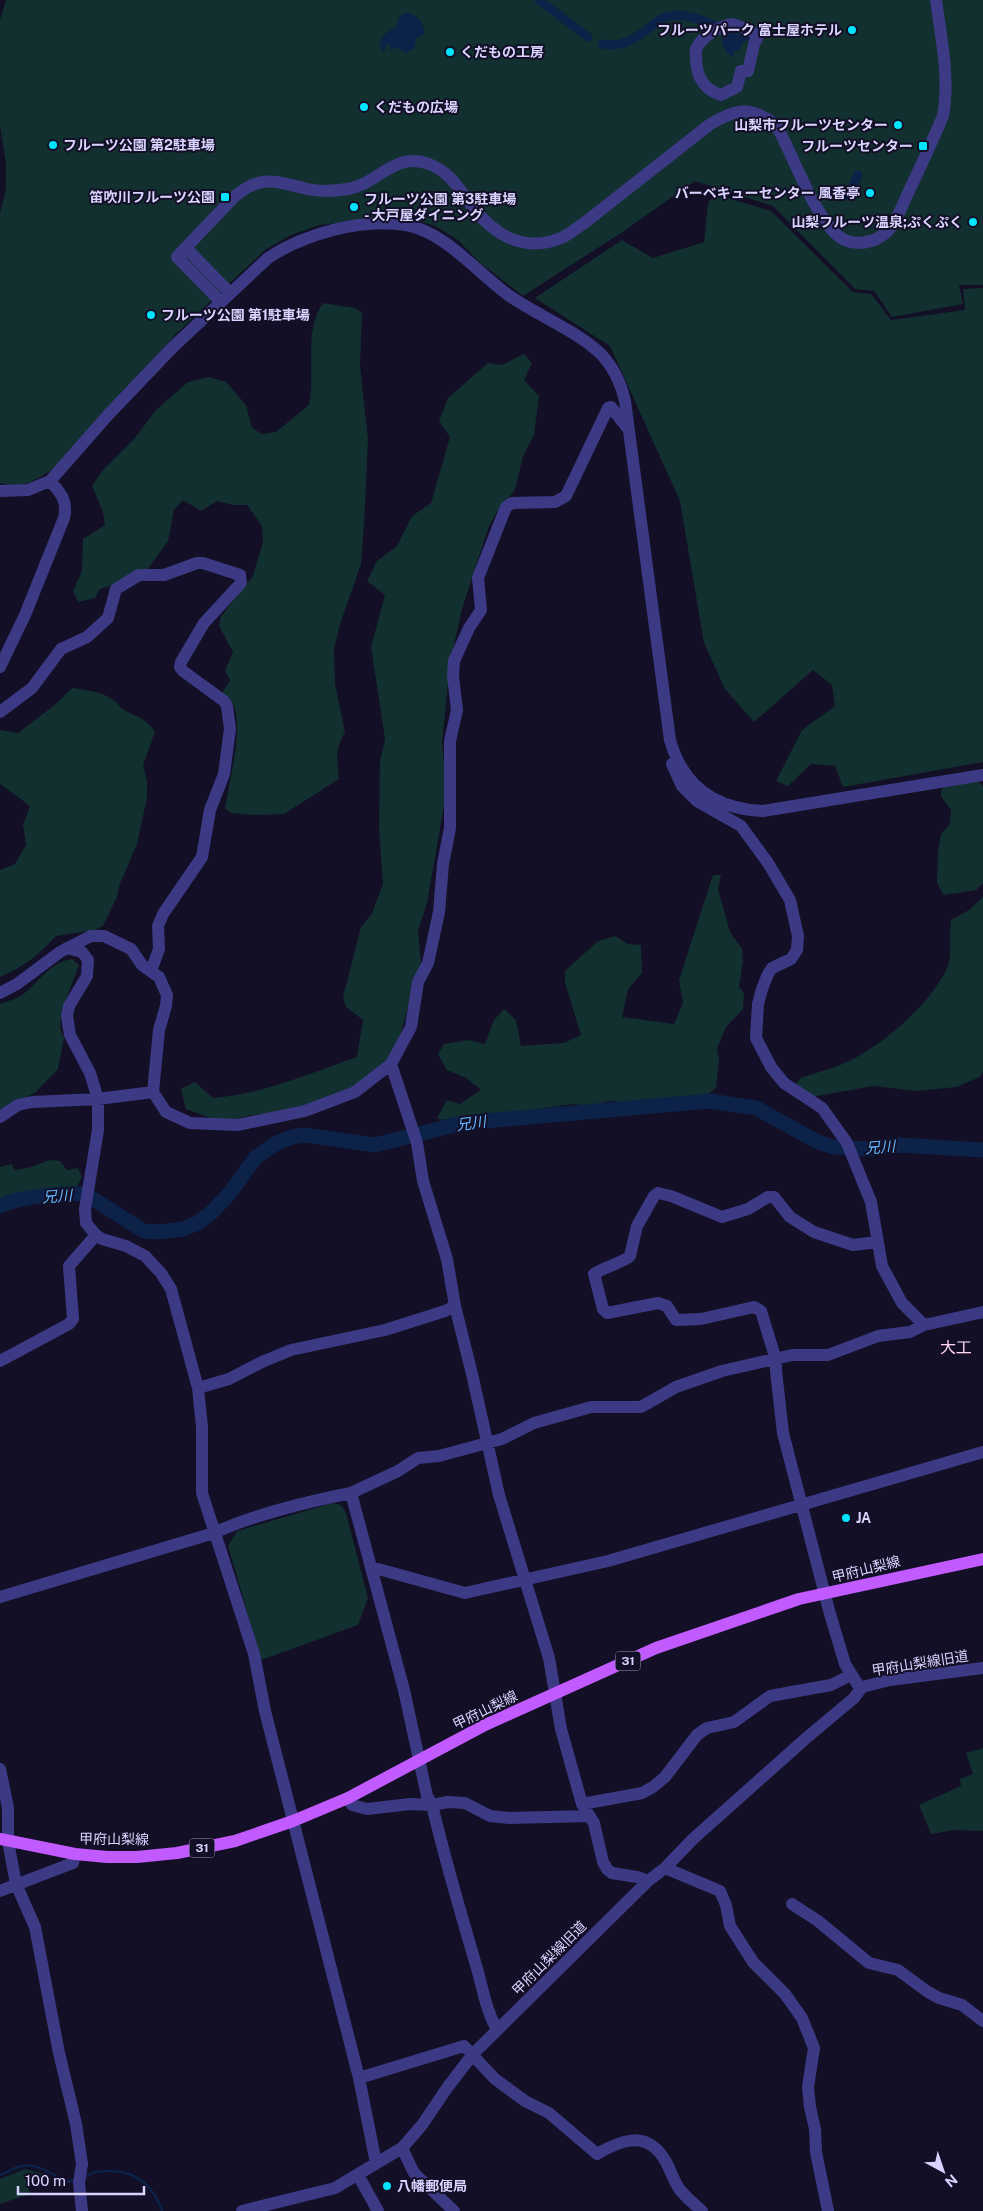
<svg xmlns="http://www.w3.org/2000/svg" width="983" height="2211" font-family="'Public Sans','Noto Sans JP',sans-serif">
<rect width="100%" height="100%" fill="#130f26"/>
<path fill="#12302f" d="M6,0H983V285H959L963,304L892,317L874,291L855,289L773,206L695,181L621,233L523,296L478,261L458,240L435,226L404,216L319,225L289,236L265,250L176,334L53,469C35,481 23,489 0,483V214L6,188V163L0,126V20Z
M715,194L771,211L853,292L871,294L891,320L965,310L963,289L983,288V762L843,787L835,766L811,764L788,786L776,781L802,730L835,706L832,685L813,670L754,722L725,689L704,643L680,501L610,346L535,298L622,240L653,258L704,242L708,203Z
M323,303L355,308L362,313L360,366L368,440L364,524L361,564L340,624L334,649L335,684L345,732C335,748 337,761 339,779L284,814L250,815L231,813L225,808C229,783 244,728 233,704C231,700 225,696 222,693L230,680L225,671L233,652L219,626L221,616L253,576L263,542L262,526L247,505H234L217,501L201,511L183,500L174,510L168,541L147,570L120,583L100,589L95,598L78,602L73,591L82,571L83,539L105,525L103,512L92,486L103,470L135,438L156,410L188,382L209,377L226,382L246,405L252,428L262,434L276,432L309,405C316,373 303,331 323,303Z
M524,354L532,363L524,380L539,396L534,435L523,456L515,490L498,510L489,526L462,609L450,663L442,743L447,788L427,903L418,931L421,962L399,1040L386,1062L355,1086L303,1107L279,1113L251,1115L231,1121L211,1118L186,1109L181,1089L195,1082L213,1098C263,1094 311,1073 357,1057L363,1020L346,1007L343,997L361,927L372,913L383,884L379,830L380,761L385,739L371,647L385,595L367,581L377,561L397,546L412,516L431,503L450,437L439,421L448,398L488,363L502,365Z
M72,688C86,690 101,691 113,700C117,702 120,708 124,710C137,717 147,719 155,732L143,765L147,781V798L137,844L119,886L117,897L103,926L95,930L56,936C39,955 23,967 0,977V870L15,864L26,845L23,825L30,806L0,784V730L18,733L56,704Z
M977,780L983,786V883L976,890L944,895L937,883L938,852L941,834L950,824L951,810L941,796V789L953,781Z
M713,875H721L718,889L730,932L742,949L743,961L739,987L744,993L743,1009L726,1027L717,1048L719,1061L716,1088L702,1098L649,1104L610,1101L588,1106L573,1104L495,1115H466L443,1120L437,1118L447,1100L460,1104L481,1090L466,1078L447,1070L438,1054L444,1044L470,1040L485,1044L494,1020L504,1009L516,1020L521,1046L564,1043L581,1035L565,983V971L598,941L615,936L628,944L641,945L642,973L628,989L622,1017L674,1024L683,1003L679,980Z
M983,897V1072L980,1077L956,1087L917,1091L873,1086L811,1097L796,1085L800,1078C815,1073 832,1069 847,1062C883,1045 932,1003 948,966C952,956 949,932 951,920L969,910Z
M72,959L79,965L62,1010L60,1028L64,1038L58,1069L35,1093L0,1109V1004C7,1001 16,999 22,995C38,983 50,962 72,959Z
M50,1160L60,1161L67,1170L78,1168L82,1177L76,1188L13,1196L0,1201V1167L12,1164L14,1170L28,1168Z
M333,1503L341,1505L346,1513L368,1598L358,1625L261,1660L228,1546L237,1531Z
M983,1748V1831L955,1830L931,1834L919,1805L961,1786L960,1779L973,1774L966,1753Z
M25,2169L44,2174L27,2180L30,2194L0,2204V2179Z"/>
<path fill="#0c2248" d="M404,13C415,13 425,22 424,34L416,39L414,49L405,53L398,47L391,50L389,43L383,52L379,44L385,34L397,26L398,18Z
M728,32L752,36L749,40L742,42L740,50L734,51L733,58C726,53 720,44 723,35Z"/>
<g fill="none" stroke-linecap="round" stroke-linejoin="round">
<path stroke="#0c2248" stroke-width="2.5" d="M0,2175C6,2173 12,2169 18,2167C35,2161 52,2174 66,2182L75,2180
M85,2177C94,2171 100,2171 111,2171C137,2171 154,2187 162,2211"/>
<path stroke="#0c2248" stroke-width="9" d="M539,0L588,37
M602,44C623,48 636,38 652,26C655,23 660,18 664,17C681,12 703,19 717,28
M848,196L858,175"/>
<path stroke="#0c2248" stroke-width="15" d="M0,1206C21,1196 62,1193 85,1194L144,1231L159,1232L183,1229L198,1223L212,1212L230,1193L255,1158L275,1144L292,1137L305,1135L375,1145L462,1123L710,1101L756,1108L818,1142L833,1147L868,1149L899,1145L983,1150"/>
<path stroke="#3d3a85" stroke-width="12" d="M733,24L749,30L758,36L754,44L748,71H741L737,87L721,95C699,88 695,70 696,49C702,36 719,26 733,24Z
M186,248L230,293
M221,302L177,257L233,198C260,174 275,181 307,189C320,192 335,191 348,189C378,184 395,151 429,164C450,172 459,189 472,206C494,235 524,253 561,238C569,235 576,228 583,224L709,125C735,109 750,105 776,125C795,159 807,199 832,230C848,249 876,246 891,227C898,217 903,205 908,193C920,168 932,142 943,116C950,78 941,38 936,0
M0,491L28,490L50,481L108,415L172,348L268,258C304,234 361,218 406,225C446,232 479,275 511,297C541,317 575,330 601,354C614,368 621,383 625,401L670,740C683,787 716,809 763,811L983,775
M0,667L25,615L64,518C68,501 61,493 50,481
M0,712L32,688L61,649L87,637L108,618L116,589L139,575H164L197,563H203L240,575L241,583L204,623L181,662L180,667L183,671L224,701L227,706L230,729L224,774L210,810L202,857L163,914L158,926L159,949L151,971
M672,764L682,786L697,801L741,826L768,863L790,900L798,936L797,950L791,959L772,968L768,974L762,989L758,1004L756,1038L771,1067L784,1083L822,1108L847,1143L871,1202L882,1266L902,1303L924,1325
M67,948L82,952L88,960L87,976L69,1006L67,1016L70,1035L90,1073L98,1099V1130L85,1209L86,1223L96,1235L102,1239L126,1246L145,1256L161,1273L171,1289L198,1388L202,1427V1493L254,1654L265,1711L359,2078L376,2163
M0,993L17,984L60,952L91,936H104L131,949L142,965L159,977L167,995L166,1006L159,1030L153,1092L166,1112L190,1123L238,1125L305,1111L355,1092L391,1064L411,1027L418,982L428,963L439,912L443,864L450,828V741L457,710L453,676L454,661L469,628L481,610L478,578L506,507L512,503L555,502L566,496L608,408L611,407L629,430
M391,1064L417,1143L423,1181L447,1259L455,1306L472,1374L499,1495L549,1658L561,1729L582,1804L594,1823L603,1862L607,1869L612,1873L637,1877L648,1881
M0,1117L18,1105L32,1102L98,1099L153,1092
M878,1242L853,1245L814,1232L790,1217L774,1197H768L748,1209L722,1217L671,1196L658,1193L654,1196L637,1226L630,1256C626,1261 603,1268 594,1274L603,1309L607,1313L658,1303L667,1306L676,1320L701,1319L754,1307L761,1311L776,1360V1371L783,1433L830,1614L845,1664L858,1685L862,1687L890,1680L983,1668
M0,1361L69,1324L73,1319L69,1266L96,1235
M198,1388L229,1379L262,1362L291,1350L385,1330L445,1311L455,1306
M351,1493L398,1471L418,1458L439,1456L502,1439L534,1423L591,1407H641L676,1387L722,1371L792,1355H828L878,1336L910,1332L924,1325L983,1312
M371,1567L465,1593L608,1561L983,1452
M0,1597L214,1533C255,1514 306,1502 351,1493L404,1690L427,1796L432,1805C445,1859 460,1911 476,1965C483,1988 485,2008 497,2030
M0,1769L8,1808V1841L16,1884L35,1927L59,2053L76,2124L82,2164L79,2183L82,2211
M348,1798L352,1805L367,1809L410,1804L432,1805L448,1802L465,1803L490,1816L509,1818L589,1816
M582,1804L642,1793L653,1787L665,1777L697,1735L707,1728L734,1722L770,1696L831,1685L851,1675
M665,1868L720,1891L726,1905L730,1926L753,1962L785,1994L802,2018L814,2048L808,2087L810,2107L815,2129L816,2152L828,2211
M0,1891L73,1863L75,1854
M792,1904L818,1921L869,1963L898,1970L928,1992L939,1998L962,2005L983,2021
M359,2078L464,2046L495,2079L525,2101L549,2113L597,2154C623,2139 648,2130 666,2162C671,2171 674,2182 680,2190C686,2197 695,2205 702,2211
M402,2148L414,2173L454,2211
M358,2175L378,2211
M242,2211L335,2188L402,2148L422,2125L447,2088L473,2054L648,1881L665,1868L693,1839L804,1740L854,1698L862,1687"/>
<path stroke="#c25bff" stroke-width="12" d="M0,1839L75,1854L107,1857H137L177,1853L235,1841L293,1821L348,1798L485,1725L656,1648L799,1599L983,1559"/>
</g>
<g fill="#00e5ff" stroke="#130f26" stroke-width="2">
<circle cx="852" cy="30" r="5"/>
<circle cx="450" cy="52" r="5"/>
<circle cx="364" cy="107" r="5"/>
<circle cx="898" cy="125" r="5"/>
<circle cx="53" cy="145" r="5"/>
<rect x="918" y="141" width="10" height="10" rx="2.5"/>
<circle cx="870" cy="193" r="5"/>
<rect x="220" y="192" width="10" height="10" rx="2.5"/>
<circle cx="354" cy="207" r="5"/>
<circle cx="973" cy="222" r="5"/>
<circle cx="151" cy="315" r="5"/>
<circle cx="846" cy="1518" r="5"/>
<circle cx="387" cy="2186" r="5"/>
</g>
<g text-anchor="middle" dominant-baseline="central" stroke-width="4" stroke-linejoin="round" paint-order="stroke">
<g fill="#130f26" stroke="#9e99be" stroke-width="1">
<rect x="615.5" y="1651.5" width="25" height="19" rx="4"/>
<rect x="189.5" y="1838.5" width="25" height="19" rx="4"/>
</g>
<g font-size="12" font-weight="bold" fill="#d9d4ff">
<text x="628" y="1661">31</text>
<text x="202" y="1848">31</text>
</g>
<g font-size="14" font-weight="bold" fill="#d9d4ff" stroke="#130f26" text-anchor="start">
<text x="842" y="30" text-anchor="end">フルーツパーク 富士屋ホテル</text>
<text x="460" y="52">くだもの工房</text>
<text x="374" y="107">くだもの広場</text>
<text x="888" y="125" text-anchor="end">山梨市フルーツセンター</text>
<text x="63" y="145">フルーツ公園 第2駐車場</text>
<text x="913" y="146" text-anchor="end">フルーツセンター</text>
<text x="860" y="193" text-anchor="end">バーベキューセンター 風香亭</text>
<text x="215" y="197" text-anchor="end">笛吹川フルーツ公園</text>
<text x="364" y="199">フルーツ公園 第3駐車場<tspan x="364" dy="16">- 大戸屋ダイニング</tspan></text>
<text x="963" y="222" text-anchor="end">山梨フルーツ温泉;ぷくぷく</text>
<text x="161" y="315">フルーツ公園 第1駐車場</text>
<text x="856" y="1518">JA</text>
<text x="397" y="2186">八幡郵便局</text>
</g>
<g font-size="14" fill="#d9d4ff" stroke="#130f26">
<text transform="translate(866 1569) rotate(-14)">甲府山梨線</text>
<text transform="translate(920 1663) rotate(-9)">甲府山梨線旧道</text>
<text transform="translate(485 1710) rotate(-26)">甲府山梨線</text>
<text transform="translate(114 1839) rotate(1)">甲府山梨線</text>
<text transform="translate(549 1958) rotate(-45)">甲府山梨線旧道</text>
</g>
<g font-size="15" font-style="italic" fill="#62b6ff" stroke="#130f26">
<text transform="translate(471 1123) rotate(-8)">兄川</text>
<text transform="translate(880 1147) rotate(-4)">兄川</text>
<text transform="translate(57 1196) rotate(-4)">兄川</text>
</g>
<g font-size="16" fill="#ffd6f0" stroke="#130f26">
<text x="956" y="1347">大工</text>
</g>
</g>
<g transform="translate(943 2171) rotate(140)" stroke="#130f26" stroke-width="4" paint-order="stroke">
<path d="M0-4L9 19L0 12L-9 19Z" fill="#d9d4ff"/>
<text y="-8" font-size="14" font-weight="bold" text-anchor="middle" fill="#d9d4ff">N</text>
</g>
<path d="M18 2186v8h126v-8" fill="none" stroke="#d9d4ff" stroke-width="2.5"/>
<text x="25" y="2186" font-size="15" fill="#d9d4ff" stroke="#130f26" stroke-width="4" paint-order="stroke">100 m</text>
</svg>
